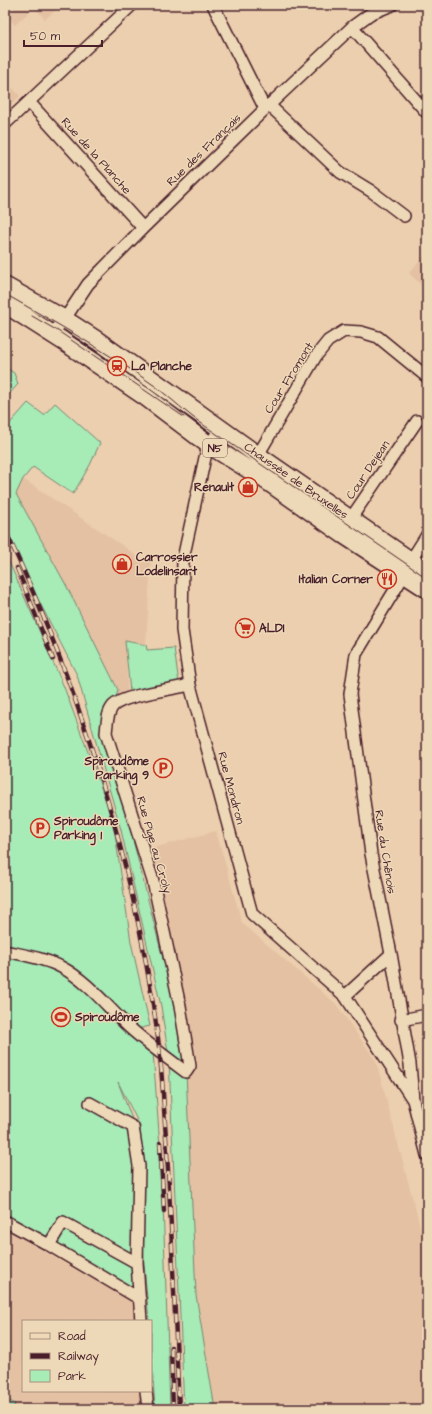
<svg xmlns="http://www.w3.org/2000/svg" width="432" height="1414" font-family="'Architects Daughter',sans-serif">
<rect width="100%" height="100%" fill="#eccfae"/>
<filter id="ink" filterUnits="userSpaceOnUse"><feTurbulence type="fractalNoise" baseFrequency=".025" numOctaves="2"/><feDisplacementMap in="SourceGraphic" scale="8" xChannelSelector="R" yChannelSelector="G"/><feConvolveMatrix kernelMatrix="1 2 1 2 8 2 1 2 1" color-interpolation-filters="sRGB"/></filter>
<g filter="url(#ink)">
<path fill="#e3c1a2" d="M18,5H53L57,9L45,19L34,7L15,25L9,18L5,21V6L11,12Z
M5,80L20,96L9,106L5,100Z
M427,253V291L409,273Z
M23,479L126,548L140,559L151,560L146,645L125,641L128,698L118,704V690L16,494Z
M216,831L242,923L336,1004L376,1061L422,1234L427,1260V1409H215L196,1295L185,1077L198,1066L160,884L150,849Z
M5,1229L132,1302L135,1321H23V1391H142L144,1409H5Z"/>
<path fill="#a7ebb7" stroke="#788571" d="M5,367L14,373L18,384L5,399Z
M28,403L44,415L55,403L100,443L90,465L73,494L33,467L23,479L16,494L66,585L118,690L106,733L190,1066L186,1072L196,1295L215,1409H184L169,1059L161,1006L121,830L77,675L5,535V429Z
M5,553L64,687L113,820L131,942L150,1026L128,1031L152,1039L162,1173L170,1409H155L151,1348V1321H149L144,1264L140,1126L118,1082L135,1127L140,1299L5,1217Z
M125,641L146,645L147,650L174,648L179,683L130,692Z
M5,1398L15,1404L13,1409H5Z"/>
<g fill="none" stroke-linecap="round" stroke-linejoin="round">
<defs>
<path id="street" d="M213,5L265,109
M352,27L427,113
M29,102L143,228
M269,105L340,172L371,191L404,216
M5,124L132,5
M52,334L68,314L88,284L143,228L265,109L352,27L370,14L392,5
M221,428L209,445L206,453L183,559L182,630L190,685L252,914L345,996L413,1100
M258,455L316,356L328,341L344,331L361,332L378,337L427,377
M347,524L417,421
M427,535L408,565L404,575L356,654L350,694L371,854L391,954L410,1064L413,1100L427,1155
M5,951C23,955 44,958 61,967C88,981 108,1008 130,1028C148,1044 167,1058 186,1072L190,1066L180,1006L153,881L106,733C107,724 107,713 113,706C123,695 174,689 190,685
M345,996L391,954
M401,1020L427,1015
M90,1103L133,1127L139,1166L137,1263L141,1321
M5,1221L49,1245L140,1299
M49,1245L63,1222L137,1263
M146,1391L148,1409"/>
<path id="primary" d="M5,286L64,319L98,341L263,459L427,572
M5,304L63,341L147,398L209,445L264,479L344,535L427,589"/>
</defs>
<use href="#street" stroke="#4a1f2b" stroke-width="14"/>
<use href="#primary" stroke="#4a1f2b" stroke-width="20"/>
<use href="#street" stroke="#edd9b7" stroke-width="11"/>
<use href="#primary" stroke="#edd9b7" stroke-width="17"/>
<path stroke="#4a1f2b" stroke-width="1" d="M5,294C56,323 107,352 155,386C172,399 187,414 205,426L427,578
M32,316L58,331L184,417"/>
<defs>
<path id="rail" d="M5,530C78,684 132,855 156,1024C162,1061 163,1099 166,1137C172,1227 175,1318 179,1409
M17,568L53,659
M160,1143L164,1211
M171,1347L173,1409"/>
</defs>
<use href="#rail" stroke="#4a1f2b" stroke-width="4.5"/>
<use href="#rail" stroke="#edd9b7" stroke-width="3" stroke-dasharray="9" stroke-linecap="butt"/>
</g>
</g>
<defs>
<symbol id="station-ring" viewBox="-11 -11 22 22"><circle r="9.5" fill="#edd9b7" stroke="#c8321e" stroke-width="1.5"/><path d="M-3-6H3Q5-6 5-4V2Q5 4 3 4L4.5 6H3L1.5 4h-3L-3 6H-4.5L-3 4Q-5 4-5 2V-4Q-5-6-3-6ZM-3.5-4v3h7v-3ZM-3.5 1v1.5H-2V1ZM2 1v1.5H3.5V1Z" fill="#c8321e"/></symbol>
<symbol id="shop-ring" viewBox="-11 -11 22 22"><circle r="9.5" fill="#edd9b7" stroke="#c8321e" stroke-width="1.5"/><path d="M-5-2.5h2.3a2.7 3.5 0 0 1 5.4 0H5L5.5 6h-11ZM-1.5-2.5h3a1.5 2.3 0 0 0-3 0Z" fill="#c8321e"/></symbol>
<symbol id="restaurant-ring" viewBox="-11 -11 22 22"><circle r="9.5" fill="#edd9b7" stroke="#c8321e" stroke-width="1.5"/><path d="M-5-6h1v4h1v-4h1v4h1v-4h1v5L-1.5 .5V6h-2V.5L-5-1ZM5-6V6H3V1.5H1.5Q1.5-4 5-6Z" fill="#c8321e"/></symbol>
<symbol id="supermarket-ring" viewBox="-11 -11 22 22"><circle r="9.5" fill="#edd9b7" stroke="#c8321e" stroke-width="1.5"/><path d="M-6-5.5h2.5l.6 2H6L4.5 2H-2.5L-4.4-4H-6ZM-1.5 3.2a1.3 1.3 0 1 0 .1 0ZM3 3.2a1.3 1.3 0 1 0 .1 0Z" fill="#c8321e"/></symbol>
<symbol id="parking-ring" viewBox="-11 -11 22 22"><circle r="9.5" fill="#edd9b7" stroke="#c8321e" stroke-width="1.5"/><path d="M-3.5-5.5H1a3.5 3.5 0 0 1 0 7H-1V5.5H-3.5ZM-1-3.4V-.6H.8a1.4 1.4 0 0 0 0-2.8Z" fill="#c8321e"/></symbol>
<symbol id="stadium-ring" viewBox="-11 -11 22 22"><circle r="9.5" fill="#edd9b7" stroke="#c8321e" stroke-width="1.5"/><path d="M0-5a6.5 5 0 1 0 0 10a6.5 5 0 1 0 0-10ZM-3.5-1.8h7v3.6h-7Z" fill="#c8321e"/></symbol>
</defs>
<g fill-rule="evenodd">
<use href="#station-ring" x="106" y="355" width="22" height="22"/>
<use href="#shop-ring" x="237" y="476" width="22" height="22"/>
<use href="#shop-ring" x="111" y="553" width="22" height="22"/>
<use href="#restaurant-ring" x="376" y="568" width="22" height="22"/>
<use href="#supermarket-ring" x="234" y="617" width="22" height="22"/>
<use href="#parking-ring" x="152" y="757" width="22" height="22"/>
<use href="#parking-ring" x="29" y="817" width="22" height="22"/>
<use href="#stadium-ring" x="50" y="1006" width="22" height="22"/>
</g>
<g text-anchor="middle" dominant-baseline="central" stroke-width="3" stroke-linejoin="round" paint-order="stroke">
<rect fill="#edd9b7" stroke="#7b5755" stroke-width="1" x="203" y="439" width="24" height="18" rx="3"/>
<g font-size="11" font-weight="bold" fill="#4a1f2b">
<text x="215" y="448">N5</text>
</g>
<g font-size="12" fill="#4a1f2b" stroke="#edd9b7">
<text transform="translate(204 150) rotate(-44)">Rue des Français</text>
<text transform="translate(96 156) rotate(48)">Rue de la Planche</text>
<text transform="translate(289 378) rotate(-58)">Cour Fromont</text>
<text transform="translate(368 470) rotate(-56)">Cour Dejean</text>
<text transform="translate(296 481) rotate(35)">Chaussée de Bruxelles</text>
<text transform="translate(231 788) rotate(75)">Rue Mondron</text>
<text transform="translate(154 845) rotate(74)">Rue Pige au Croly</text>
<text transform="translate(385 852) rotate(81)">Rue du Chênois</text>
</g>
<g font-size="12" font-weight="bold" fill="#4a1f2b" stroke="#edd9b7" text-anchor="start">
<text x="131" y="366">La Planche</text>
<text x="234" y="487" text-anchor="end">Renault</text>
<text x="136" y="557">Carrossier<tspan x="136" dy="14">Lodelinsart</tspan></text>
<text x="373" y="579" text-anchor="end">Italian Corner</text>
<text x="259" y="628">ALDI</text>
<text x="149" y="761" text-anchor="end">Spiroudôme<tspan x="149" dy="14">Parking 9</tspan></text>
<text x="54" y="821">Spiroudôme<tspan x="54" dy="14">Parking 1</tspan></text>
<text x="75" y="1017">Spiroudôme</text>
</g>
</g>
<rect width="432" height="1414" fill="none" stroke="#edd9b7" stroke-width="20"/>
<rect x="10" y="10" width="412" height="1394" fill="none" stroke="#4a1f2b" stroke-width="1.5" filter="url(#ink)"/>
<rect x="22" y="1320" width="130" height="72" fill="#edd9b7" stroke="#ac8f7f"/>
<rect x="30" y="1333" width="20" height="6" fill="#edd9b7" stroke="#ac8f7f"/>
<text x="58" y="1340" font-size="12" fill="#4a1f2b">Road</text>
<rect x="30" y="1353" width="20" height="6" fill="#4a1f2b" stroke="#ac8f7f"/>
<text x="58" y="1360" font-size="12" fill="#4a1f2b">Railway</text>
<rect x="30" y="1370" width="20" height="12" fill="#a7ebb7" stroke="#ac8f7f"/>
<text x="58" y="1380" font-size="12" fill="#4a1f2b">Park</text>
<path d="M24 40v6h78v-6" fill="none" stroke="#4a1f2b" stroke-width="2"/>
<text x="30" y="40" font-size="12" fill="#4a1f2b" stroke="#edd9b7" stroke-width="3" paint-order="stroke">50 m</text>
</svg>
